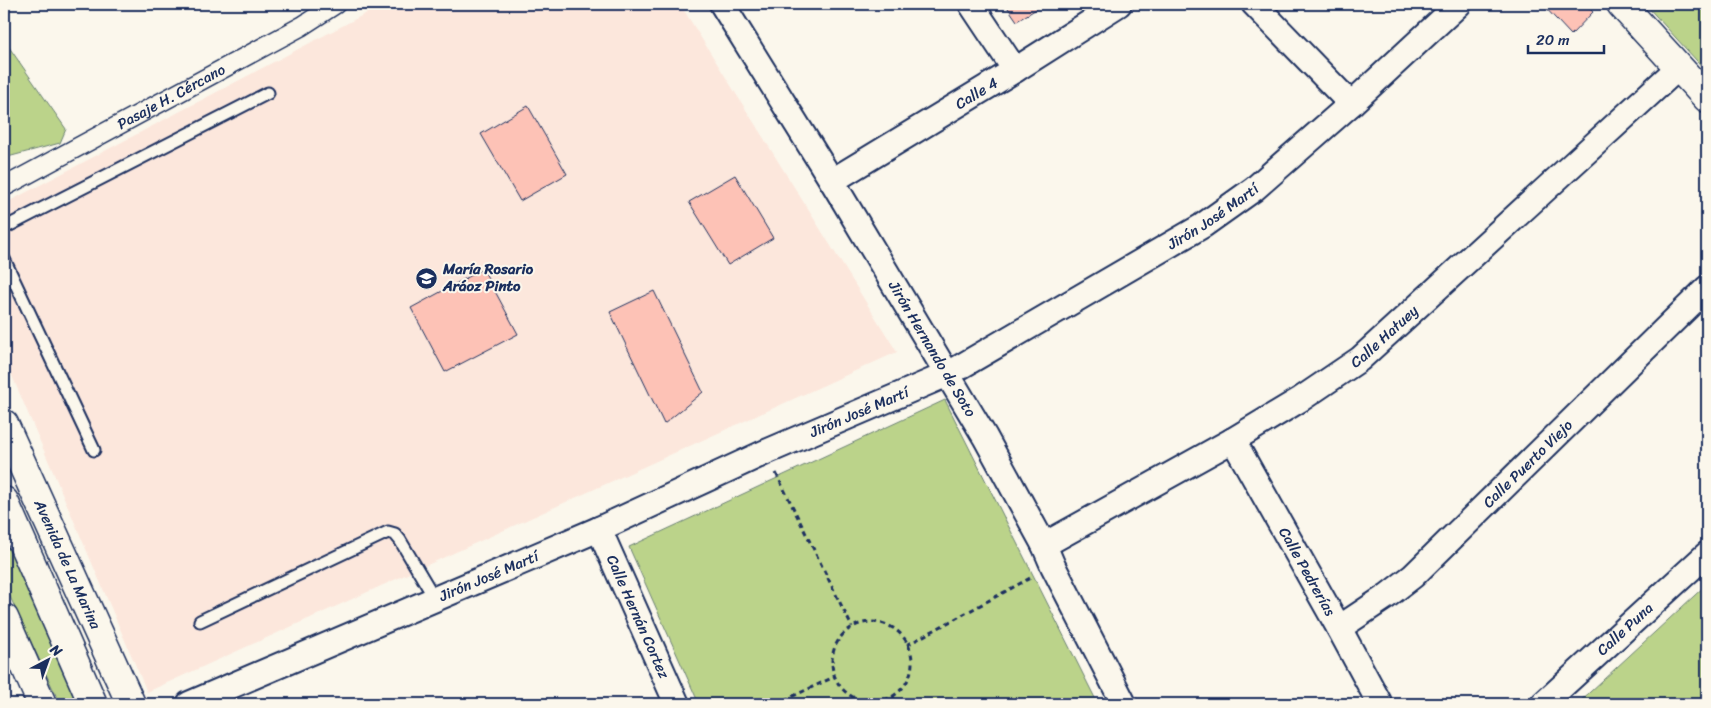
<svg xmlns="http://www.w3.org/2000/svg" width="1711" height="708" font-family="Sriracha,sans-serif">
<rect width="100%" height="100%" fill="#fbf7ec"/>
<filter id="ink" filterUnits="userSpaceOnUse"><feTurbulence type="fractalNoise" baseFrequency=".02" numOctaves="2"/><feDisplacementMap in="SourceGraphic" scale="10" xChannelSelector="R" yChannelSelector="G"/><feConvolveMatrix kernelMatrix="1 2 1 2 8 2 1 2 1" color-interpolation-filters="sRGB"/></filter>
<g filter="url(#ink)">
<path fill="#fce7dc" d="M384,4H680L897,352L147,692L4,357V204Z"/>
<path fill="#bbd38a" stroke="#6b8174" d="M1645,4H1707V72Z
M4,40L66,129L60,143L4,158Z
M945,400L1098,704H699L629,547Z
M4,534L82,704H60L4,584Z
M1707,584V704H1577Z"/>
<path fill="#fdc2b6" stroke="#1b2f5e" d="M1008,4H1036L1038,8L1017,21L1006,5Z
M1542,4H1585L1593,12L1571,35Z
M528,106L567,174L520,201L481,134Z
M735,175L773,238L728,265L689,202Z
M483,269L518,334L445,372L411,308Z
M654,291L703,392L664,424L610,312Z"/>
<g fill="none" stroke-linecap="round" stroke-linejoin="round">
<defs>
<path id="service" d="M4,228L268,93
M4,259L94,450
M200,621L388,532L395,534L400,540L435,599"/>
<g id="pedestrian">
<path id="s1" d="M4,187L302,26L336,4"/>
</g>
<g id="minor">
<path id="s2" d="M722,4L832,181L985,437L1044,545L1053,566L1124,704"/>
<path d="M971,4L1015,70"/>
<path d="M1254,4L1351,104"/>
<path id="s3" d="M832,181L1015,70L1119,4"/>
<path id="s4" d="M1233,440L1339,628L1380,704"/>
<path id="s5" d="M599,529L677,704"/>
<path id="s6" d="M1044,545L1233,440L1301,399L1360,359L1679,67"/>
<path id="s7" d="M1339,628L1387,596L1413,576L1707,288"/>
<path id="s8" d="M189,704L599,529L766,452L948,374L1202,226L1254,189L1351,104L1459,4"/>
<path id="s9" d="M1543,704L1707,554"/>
</g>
<g id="secondary">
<path d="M1621,4L1707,98"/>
<path id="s10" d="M4,424L131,704"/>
</g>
<path id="primary" d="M4,501L93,704
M4,618L42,704"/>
</defs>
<use href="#service" stroke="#1b2f5e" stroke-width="15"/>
<use href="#pedestrian" stroke="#1b2f5e" stroke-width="21"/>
<use href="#minor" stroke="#1b2f5e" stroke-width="28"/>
<use href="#secondary" stroke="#1b2f5e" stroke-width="31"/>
<use href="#primary" stroke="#1b2f5e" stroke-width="31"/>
<path stroke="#1b2f5e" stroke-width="3" stroke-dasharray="5 4" stroke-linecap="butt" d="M776,473L852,627
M832 662a40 40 0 1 1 80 0a40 40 0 1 1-80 0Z
M907,645L1032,577
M893,696L896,704
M776,704L834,677"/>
<use href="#service" stroke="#fbf7ec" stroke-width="11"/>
<use href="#pedestrian" stroke="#fbf7ec" stroke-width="18"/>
<use href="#minor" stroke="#fbf7ec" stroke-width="24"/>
<use href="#secondary" stroke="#fbf7ec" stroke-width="28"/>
<use href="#primary" stroke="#fbf7ec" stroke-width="28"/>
</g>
</g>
<defs>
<symbol id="school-disc" viewBox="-11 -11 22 22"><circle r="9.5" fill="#1b2f5e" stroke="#fbf7ec"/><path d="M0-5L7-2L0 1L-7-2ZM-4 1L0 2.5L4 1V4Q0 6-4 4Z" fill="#fff"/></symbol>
</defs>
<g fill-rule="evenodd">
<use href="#school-disc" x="414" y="266" width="25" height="25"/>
</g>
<g text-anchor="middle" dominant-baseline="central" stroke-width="4" stroke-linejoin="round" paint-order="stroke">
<g font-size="15" fill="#1b2f5e" stroke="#fbf7ec">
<text stroke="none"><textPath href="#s3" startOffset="169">Calle 4</textPath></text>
<text stroke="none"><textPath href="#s1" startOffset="190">Pasaje H. Cércano</textPath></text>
<text stroke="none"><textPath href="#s8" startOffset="1136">Jirón José Martí</textPath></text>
<text stroke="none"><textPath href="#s6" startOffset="400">Calle Hatuey</textPath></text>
<text stroke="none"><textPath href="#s2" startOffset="404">Jirón Hernando de Soto</textPath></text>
<text stroke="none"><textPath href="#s8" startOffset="731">Jirón José Martí</textPath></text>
<text stroke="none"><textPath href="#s7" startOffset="251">Calle Puerto Viejo</textPath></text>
<text stroke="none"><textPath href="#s10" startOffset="154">Avenida de La Marina</textPath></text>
<text stroke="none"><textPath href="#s4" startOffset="151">Calle Pedrerías</textPath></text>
<text stroke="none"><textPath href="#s8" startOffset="326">Jirón José Martí</textPath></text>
<text stroke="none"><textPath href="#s5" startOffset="96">Calle Hernán Cortez</textPath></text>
<text stroke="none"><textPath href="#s9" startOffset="111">Calle Puna</textPath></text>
</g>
<g font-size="15" font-weight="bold" fill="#1b2f5e" stroke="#fbf7ec" text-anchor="start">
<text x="443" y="269">María Rosario<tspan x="443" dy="17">Aráoz Pinto</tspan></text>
</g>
</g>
<rect width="1711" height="708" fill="none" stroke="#fbf7ec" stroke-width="20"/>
<rect x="10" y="10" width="1691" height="688" fill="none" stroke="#1b2f5e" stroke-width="2" filter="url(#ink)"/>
<g transform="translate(48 660) rotate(41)" stroke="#fbf7ec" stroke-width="4" paint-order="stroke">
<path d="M0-4L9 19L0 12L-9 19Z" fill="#1b2f5e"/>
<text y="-8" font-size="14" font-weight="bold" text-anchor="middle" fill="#1b2f5e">N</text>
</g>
<path d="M1528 45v8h76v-8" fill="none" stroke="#1b2f5e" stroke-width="2.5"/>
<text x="1536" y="45" font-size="15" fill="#1b2f5e" stroke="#fbf7ec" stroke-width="4" paint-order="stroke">20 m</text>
</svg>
